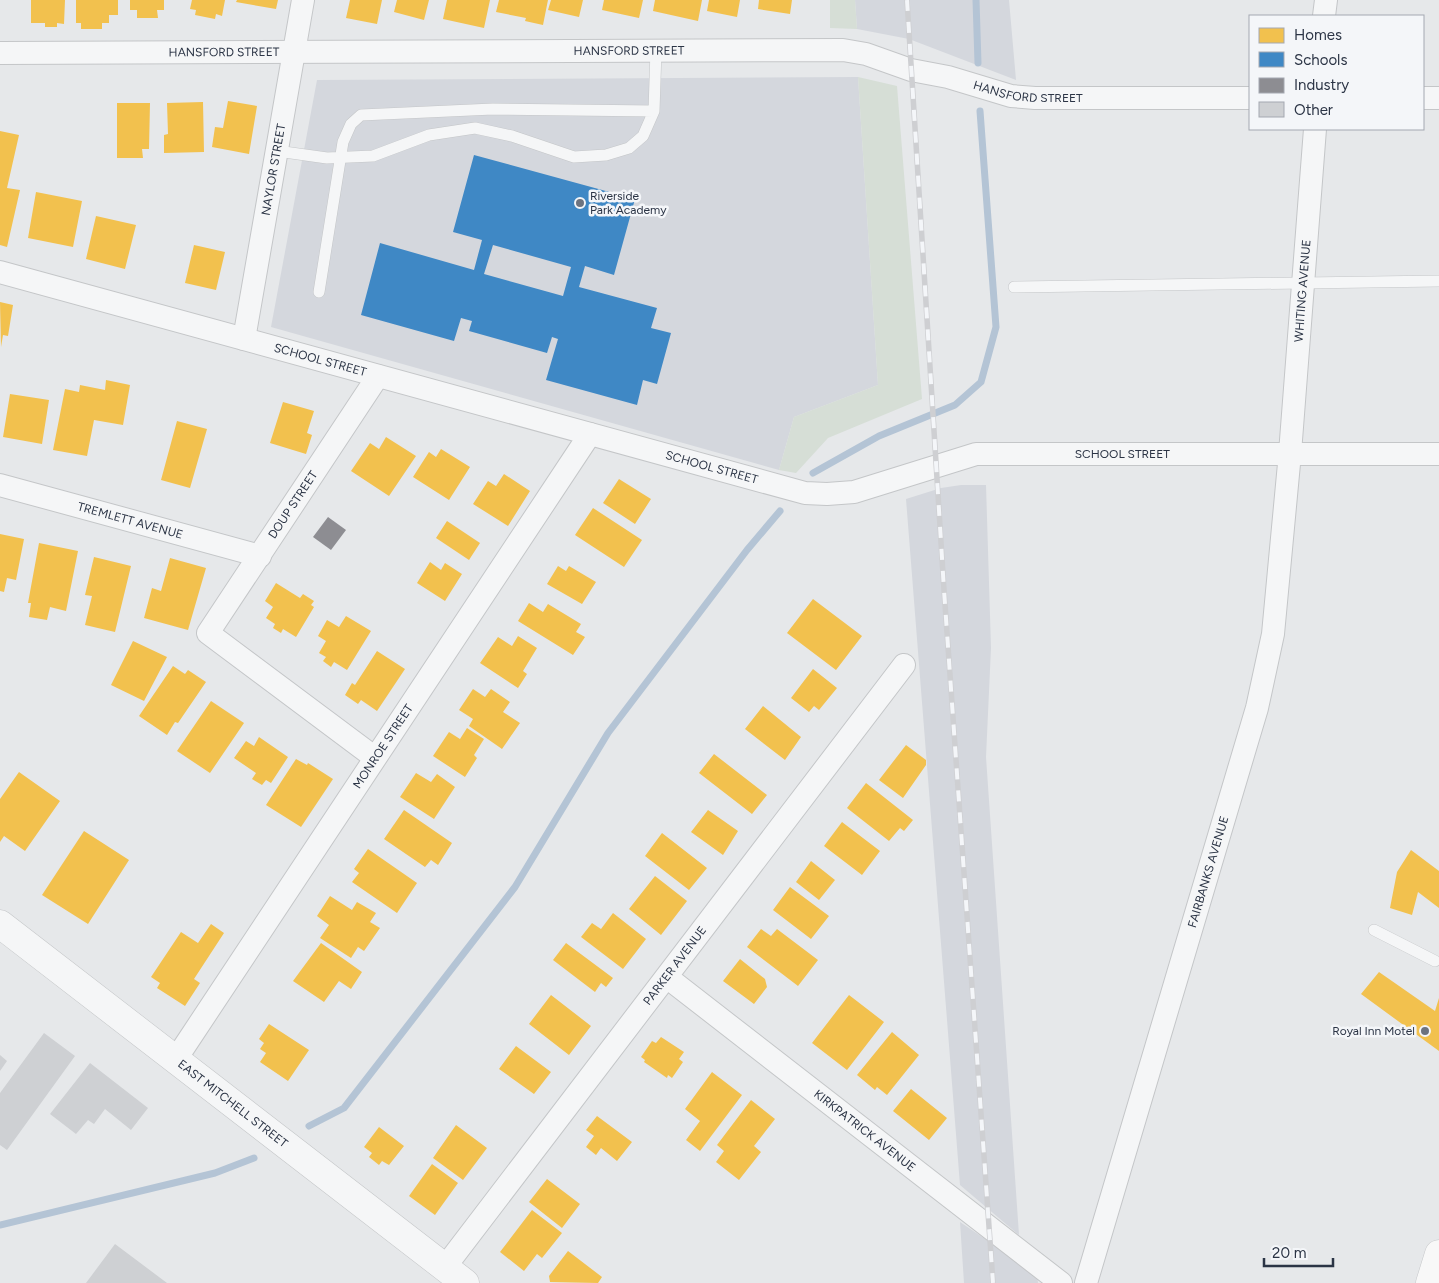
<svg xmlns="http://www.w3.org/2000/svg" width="1439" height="1283" font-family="Figtree,sans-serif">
<rect width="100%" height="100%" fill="#e6e8ea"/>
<path fill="#d4d7dd" d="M855,0H1009L1016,80L909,39L857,29Z
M858,77L878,385L794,417L779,470L271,327L317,80Z
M961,485H986L991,648L986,757L1019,1235L960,1185L906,499L941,488Z
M960,1222L1037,1274L1038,1283H964Z"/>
<path fill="#d6ded6" d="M830,0H855L857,29L830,28Z
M858,77L897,86L922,399L828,438L796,473L779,470L794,417L878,385Z"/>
<path fill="#f2c14e" d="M31,0H65L64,24L57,23V27H45V23H31Z
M76,0H118V15H109V23H102V29H81V23H76Z
M130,0H164V10H157L158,18H137V10H130Z
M192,0H225L222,16L216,14L215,19L195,15L196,10L190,9Z
M237,0H278L276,9L236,2Z
M350,0H382L377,24L346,18Z
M397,0H429L424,20L394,12Z
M447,0H490L484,28L443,19Z
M499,0H548L543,25L525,21L526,18L496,12Z
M551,0H583L579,17L548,10Z
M604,0H643L639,18L602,10Z
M655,0H702L698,21L653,11Z
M709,0H740L737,17L707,11Z
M759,0H792L790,14L758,9Z
M228,101L257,106L249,154L212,147L215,127L223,128Z
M203,102L204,152L164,153V135L168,134L167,103Z
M117,103H150L149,149H142L143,158H117Z
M0,131L19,135L7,188L20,190L7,247L0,245Z
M36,192L82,201L73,247L28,238Z
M96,216L136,225L125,269L86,259Z
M194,245L225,252L216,290L185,283Z
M0,302L13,305L8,336L3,335L1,347Z
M106,380L130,385L123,425L94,420L87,456L53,450L65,389L79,392L80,385L105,390Z
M10,394L49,400L42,444L3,437Z
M283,402L314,411L307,433L312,435L306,454L270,443Z
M177,421L207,429L190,488L161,480Z
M386,437L416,456L389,496L351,471L370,443L379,449Z
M441,449L470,467L449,500L413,477L429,452L436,457Z
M504,474L530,491L508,526L473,504L488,481L496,486Z
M619,479L651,499L635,524L603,503Z
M593,508L642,540L624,567L575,535Z
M447,521L480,543L469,560L436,538Z
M0,534L24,539L16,580L7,578L4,592L0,591Z
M39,543L78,551L66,611L50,607L47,620L29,617L31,603H28Z
M94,557L131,566L115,632L85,625L92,596L85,595Z
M170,558L206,568L188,630L144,618L152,588L161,591Z
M430,562L441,570L445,563L462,574L445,601L417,583Z
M558,566L566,571L569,566L596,582L582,604L547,584Z
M276,583L300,598L303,594L314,601L311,605L314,607L296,637L283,629L281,633L273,628L275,624L266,618L273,607L265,601Z
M813,599L862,636L836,670L787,633Z
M529,603L543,612L548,604L581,624L576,632L585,637L573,655L518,621Z
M346,616L371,631L347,670L334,662L331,667L323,661L326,657L319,653L326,641L318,636L327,620L339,627Z
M518,636L537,648L523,671L527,674L518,688L480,663L498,637L512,646Z
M133,641L167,657L144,701L111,685Z
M377,651L405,669L377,711L361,700L358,704L345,695L352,683L355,685Z
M173,666L185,674L188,670L206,682L178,723L175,722L167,735L139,716Z
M813,669L837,688L819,710L814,706L809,712L791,698Z
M473,689L485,697L491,689L510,702L503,712L520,723L502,749L469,726L473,719L459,710Z
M211,701L244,723L210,773L177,751Z
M763,706L801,737L785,760L745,729Z
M467,728L484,739L474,755L477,758L465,777L433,756L449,732L460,739Z
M259,737L288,757L271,783L266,780L262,785L252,779L256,773L234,758L246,741L254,746Z
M906,745L926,760V765L903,798L879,780Z
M714,754L767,795L752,814L699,773Z
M296,759L307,765L308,763L333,779L301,827L266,805Z
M19,772L60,801L25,851L4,836L0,842V799Z
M416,773L431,782L437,774L455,787L434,819L400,797Z
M866,783L913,820L904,831L900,828L889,841L847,808Z
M404,810L452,843L438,865L431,860L425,867L384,839Z
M708,810L738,831L723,855L691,832Z
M842,822L880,851L862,875L824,846Z
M84,831L129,860L88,924L42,895Z
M662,833L707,868L689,890L645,856Z
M368,849L417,883L397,913L352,882L359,873L354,869Z
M1411,850L1439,871V908L1418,892L1412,915L1390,908L1397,872Z
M811,861L835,880L819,900L796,882Z
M655,876L687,901L661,935L629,909Z
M790,887L829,916L811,939L773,910Z
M330,896L352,910L357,902L376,913L370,922L380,928L364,951L358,947L351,958L320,938L329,925L317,916Z
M613,913L646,939L623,969L581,937L592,923L601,929Z
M211,924L224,933L194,979L200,983L185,1006L157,988L160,983L151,977L181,932L198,943Z
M761,929L771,936L777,929L818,960L798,986L747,947Z
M321,943L362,972L351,989L339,981L324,1002L293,981Z
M566,943L613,978L606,987L601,983L595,992L553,960Z
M740,959L765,979L767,987L754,1004L723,981Z
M1379,972L1435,1011L1439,998V1051L1361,994Z
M551,995L591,1026L569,1055L529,1024Z
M849,995L884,1022L847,1070L812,1043Z
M269,1024L309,1050L288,1081L260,1062L266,1053L260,1049L264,1043L259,1039Z
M892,1032L919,1055L887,1095L877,1087L875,1090L857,1075Z
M661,1037L684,1052L679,1059L683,1062L672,1078L668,1075L667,1078L644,1062L645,1060L641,1057L652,1041L656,1043Z
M516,1046L551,1072L534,1094L499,1069Z
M712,1072L742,1095L700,1151L686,1140L700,1121L685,1109Z
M911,1089L947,1118L929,1140L893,1111Z
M751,1100L775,1119L754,1146L761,1152L739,1180L716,1162L724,1151L717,1145Z
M597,1116L632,1142L617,1161L601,1148L596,1155L586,1147L594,1136L586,1130Z
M456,1125L487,1148L463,1180L433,1158Z
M379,1127L404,1146L389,1165L382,1161L379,1165L369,1157L372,1153L364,1147Z
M432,1164L458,1183L435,1215L409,1196Z
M547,1179L580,1204L562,1228L529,1202Z
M532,1210L562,1233L542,1258L537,1254L524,1271L500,1252Z
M568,1251L602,1277L598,1283L550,1282L549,1276Z"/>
<path fill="#3f88c5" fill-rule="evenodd" d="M474,155L635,199L614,275L585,266L579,287L657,308L651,328L671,333L657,384L643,380L637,405L546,380L558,339L552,337L547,353L469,331L472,321L461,318L454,341L361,315L380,243L474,270L482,240L453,232ZM493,245L571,267L563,296L484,274Z"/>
<path fill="#8d8d92" d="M328,517L346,530L331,550L313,537Z"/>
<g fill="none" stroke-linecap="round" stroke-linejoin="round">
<path stroke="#b4c4d5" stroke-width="7" d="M976,0L978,63
M813,473L879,436L955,405L981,382L996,327L980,111
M309,1126L344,1108L515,887L608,733L747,550L780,511
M0,1225L215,1173L254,1158"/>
</g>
<path fill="#ced0d3" d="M44,1033L75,1056L7,1150L0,1145V1093Z
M0,1055L7,1061L0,1071Z
M90,1063L148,1108L131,1130L105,1109L94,1124L88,1120L76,1134L50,1114Z
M115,1244L167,1283H86Z"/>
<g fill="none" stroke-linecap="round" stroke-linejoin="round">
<defs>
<path id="service" d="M277,151L327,158L373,156L429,135L475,128L512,136L574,157L606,155L629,148L643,136L654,111L656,50
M1014,287L1439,281
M319,292L343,142L351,124L361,115L493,109L654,111
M1374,930L1435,961"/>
<g id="minor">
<path d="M1324,16L1326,0"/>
<path id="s1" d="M0,53L843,50L866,54L911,70L948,77L1011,96L1035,98H1250"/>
<path d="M1423,98H1439"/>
<path id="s2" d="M0,272L805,493L827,494L854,492L976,454H1439"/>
<path id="s3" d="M244,339L303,0"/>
<path id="s4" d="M0,485L260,556"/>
<path id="s5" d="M374,757L208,633L378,376"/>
<path id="s6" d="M668,978L1061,1283"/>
<path id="s7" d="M176,1059L590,434"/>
<path id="s8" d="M445,1267L904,665"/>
<path id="s9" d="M1086,1283L1257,708L1273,634L1290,453L1315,129"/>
</g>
<g id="tertiary">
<path id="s10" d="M0,924L465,1283"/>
</g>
<path id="secondary" d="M1430,1283L1439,1254"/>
</defs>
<use href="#service" stroke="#c4c6c8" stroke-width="12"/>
<use href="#minor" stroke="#c4c6c8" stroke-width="24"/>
<use href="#tertiary" stroke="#c4c6c8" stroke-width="29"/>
<use href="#secondary" stroke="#c4c6c8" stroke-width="29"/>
<use href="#service" stroke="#f5f6f7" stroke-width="11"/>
<use href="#minor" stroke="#f5f6f7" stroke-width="22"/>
<use href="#tertiary" stroke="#f5f6f7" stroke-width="28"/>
<use href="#secondary" stroke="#f8f8f8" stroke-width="28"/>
<defs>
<path id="rail" d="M907,0L944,590L993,1283"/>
</defs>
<use href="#rail" stroke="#cecfd2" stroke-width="5.5"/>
<use href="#rail" stroke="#f4f6f9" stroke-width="4" stroke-dasharray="11" stroke-linecap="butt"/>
</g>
<g fill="#6c737f" stroke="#f4f6f9" stroke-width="2">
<circle cx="580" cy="203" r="5"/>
<circle cx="1425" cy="1031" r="5"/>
</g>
<g text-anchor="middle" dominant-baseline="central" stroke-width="5" stroke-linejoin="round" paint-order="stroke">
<g font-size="12" fill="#2b3445" stroke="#f4f6f9">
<text stroke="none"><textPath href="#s1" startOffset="629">HANSFORD STREET</textPath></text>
<text stroke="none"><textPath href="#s1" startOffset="224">HANSFORD STREET</textPath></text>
<text stroke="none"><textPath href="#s1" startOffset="1034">HANSFORD STREET</textPath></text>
<text stroke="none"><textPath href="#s3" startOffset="172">NAYLOR STREET</textPath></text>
<text stroke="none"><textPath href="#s9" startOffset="1020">WHITING AVENUE</textPath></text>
<text stroke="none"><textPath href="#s2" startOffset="332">SCHOOL STREET</textPath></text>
<text stroke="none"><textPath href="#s2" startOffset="1158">SCHOOL STREET</textPath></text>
<text stroke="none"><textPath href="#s2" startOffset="738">SCHOOL STREET</textPath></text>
<text stroke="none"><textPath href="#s5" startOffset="361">DOUP STREET</textPath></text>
<text stroke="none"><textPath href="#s4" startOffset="135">TREMLETT AVENUE</textPath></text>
<text stroke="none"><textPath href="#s7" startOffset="375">MONROE STREET</textPath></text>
<text stroke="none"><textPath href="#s9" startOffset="429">FAIRBANKS AVENUE</textPath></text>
<text stroke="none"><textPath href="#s8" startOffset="379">PARKER AVENUE</textPath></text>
<text stroke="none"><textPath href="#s10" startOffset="294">EAST MITCHELL STREET</textPath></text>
<text stroke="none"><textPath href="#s6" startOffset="249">KIRKPATRICK AVENUE</textPath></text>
</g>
<g font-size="12" fill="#2b3445" stroke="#f4f6f9" text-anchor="start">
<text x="590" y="196">Riverside<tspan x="590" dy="14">Park Academy</tspan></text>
<text x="1415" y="1031" text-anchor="end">Royal Inn Motel</text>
</g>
</g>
<rect x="1249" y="15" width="175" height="115" fill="#f4f6f9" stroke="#a4a8b1"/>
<rect x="1259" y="28" width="25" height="15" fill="#f2c14e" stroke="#a4a8b1"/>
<text x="1294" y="40" font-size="15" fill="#2b3445">Homes</text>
<rect x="1259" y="52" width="25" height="15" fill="#3f88c5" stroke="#a4a8b1"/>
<text x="1294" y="65" font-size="15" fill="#2b3445">Schools</text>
<rect x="1259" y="78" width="25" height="15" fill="#8d8d92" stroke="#a4a8b1"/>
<text x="1294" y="90" font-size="15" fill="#2b3445">Industry</text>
<rect x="1259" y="102" width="25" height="15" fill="#ced0d3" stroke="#a4a8b1"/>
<text x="1294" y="115" font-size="15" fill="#2b3445">Other</text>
<path d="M1264 1258v8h69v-8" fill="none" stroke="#2b3445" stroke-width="2.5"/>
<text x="1272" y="1258" font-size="15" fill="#2b3445" stroke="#f4f6f9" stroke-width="4" paint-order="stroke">20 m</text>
</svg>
